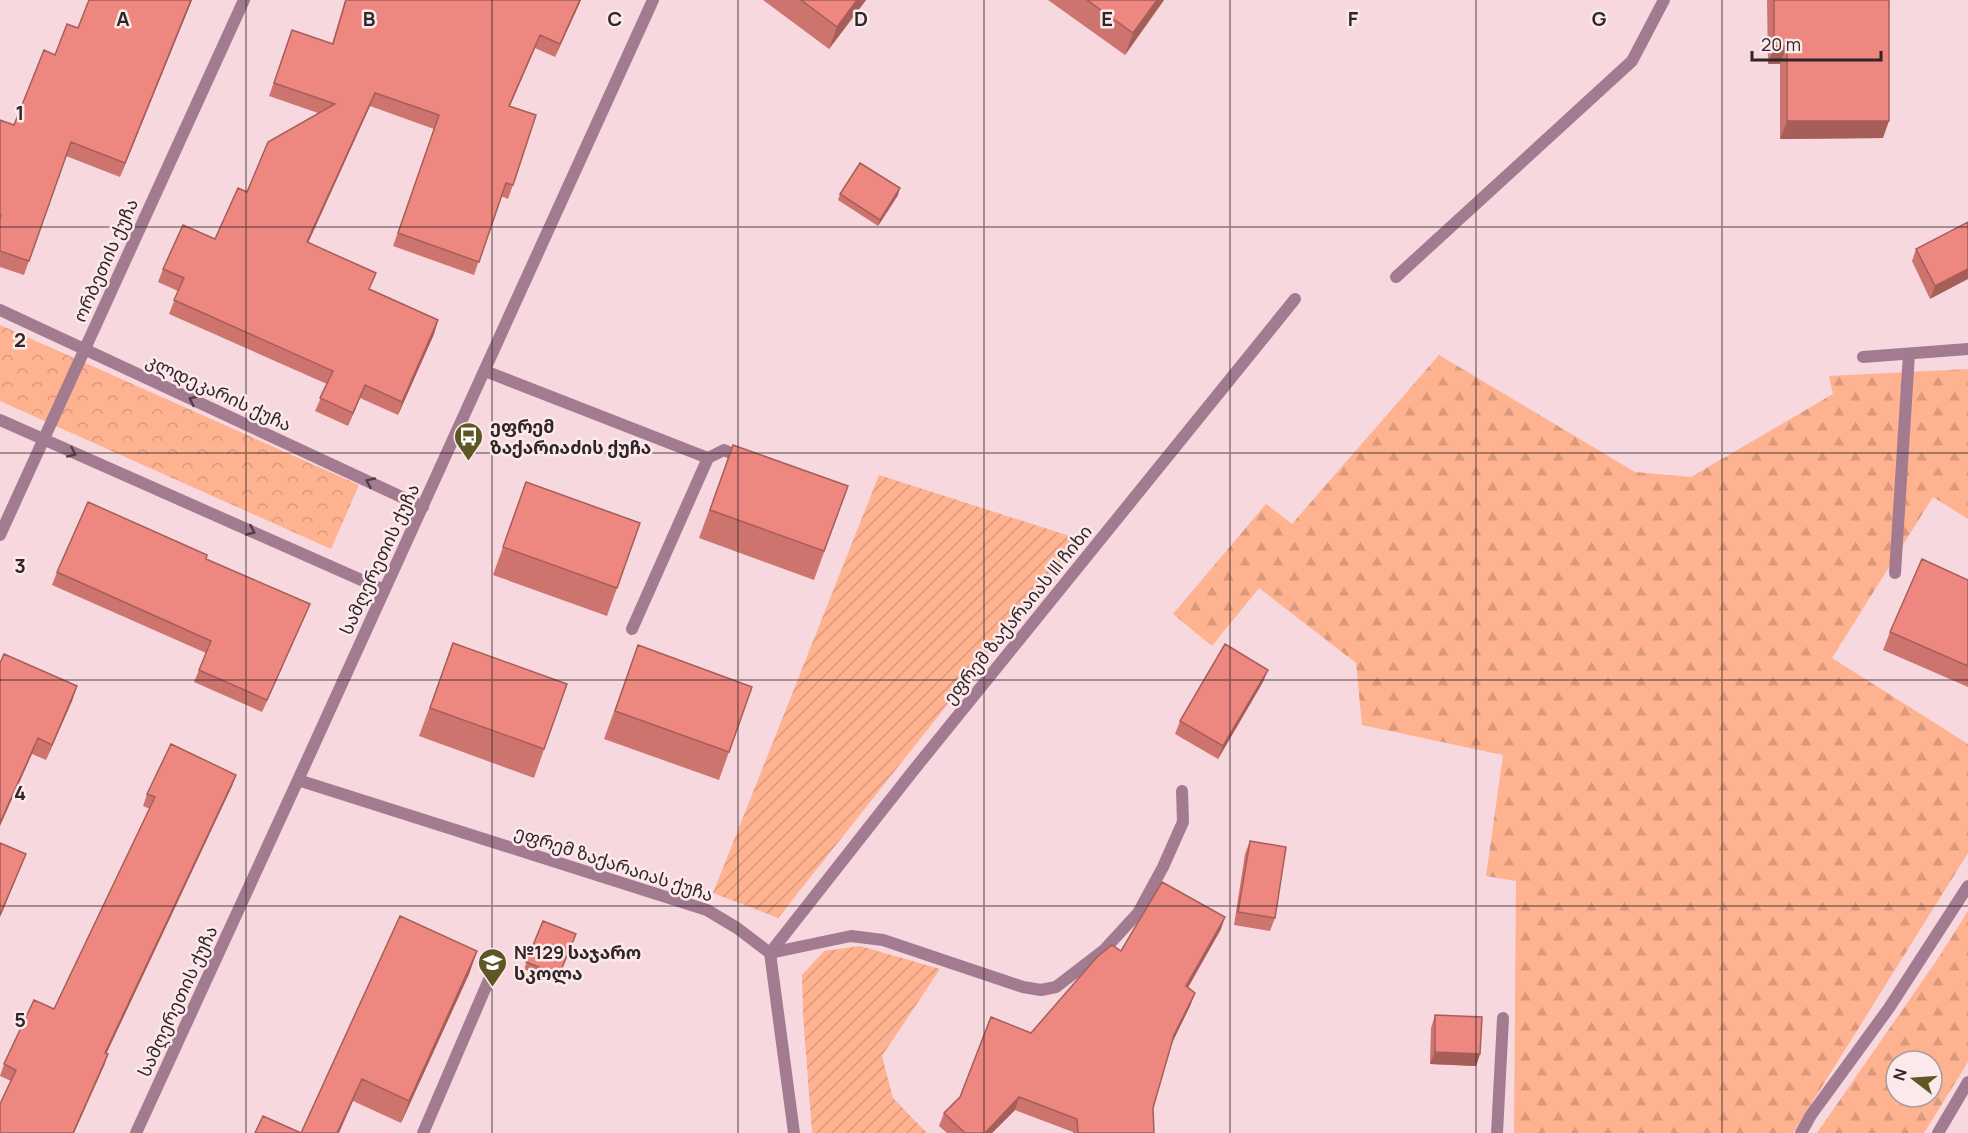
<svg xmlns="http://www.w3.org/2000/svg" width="1968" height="1133" font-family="Manrope,'Noto Sans Georgian',sans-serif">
<defs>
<pattern id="forest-firs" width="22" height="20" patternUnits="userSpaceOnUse" patternTransform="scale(1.5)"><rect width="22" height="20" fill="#feb290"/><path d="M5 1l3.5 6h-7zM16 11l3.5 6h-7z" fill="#da997c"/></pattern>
<pattern id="park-crowns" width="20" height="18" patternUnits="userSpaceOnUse" patternTransform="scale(1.5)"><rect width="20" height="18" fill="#feb290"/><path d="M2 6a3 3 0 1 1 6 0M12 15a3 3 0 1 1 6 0" fill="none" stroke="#da997c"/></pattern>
<pattern id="garden-furrows" width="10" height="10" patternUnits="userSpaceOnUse" patternTransform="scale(1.5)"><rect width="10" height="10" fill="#feb290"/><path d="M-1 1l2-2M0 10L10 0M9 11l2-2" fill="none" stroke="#da997c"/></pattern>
</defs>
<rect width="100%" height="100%" fill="#f7d8de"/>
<path fill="url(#forest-firs)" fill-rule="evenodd" d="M1439,355L1635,472L1691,477L1833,394L1829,376L1968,369V519L1933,497L1832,658L1968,744V853L1793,1133H1514L1516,881L1486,876L1503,755L1362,725L1356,663L1259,588L1212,646L1173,614L1266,504L1292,524Z
M1968,911V1062L1924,1133H1817L1939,957ZM1896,1061H1932V1097H1896Z"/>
<path fill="url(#park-crowns)" d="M0,325L359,485L331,549L0,401Z"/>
<path fill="url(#garden-furrows)" d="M879,475L1079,539L778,918L713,893Z
M860,946L940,969L882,1056L893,1098L927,1133H812L803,1015L802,975L824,951Z"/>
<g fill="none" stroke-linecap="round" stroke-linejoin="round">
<path stroke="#a37b90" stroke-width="12" d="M1396,277L1632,61L1664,0
M485,371L708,458L632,629
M708,458L724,450L745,459
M1895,573L1909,354
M770,953L851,936L883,940L1023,987L1041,990L1056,987L1104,950L1138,913L1163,867L1183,822L1182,791
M423,1133L491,975"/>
<path stroke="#a37b90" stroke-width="12" d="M0,310L423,507
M1863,357L1968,349
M0,420L384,590
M0,535L244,0
M298,780L707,910L737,928L770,953L794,1133
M770,953L913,771L1295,299
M136,1133L298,780L653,0
M1497,1133L1503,1018
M1801,1133L1811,1115L1889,1008L1968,886"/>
<path stroke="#a37b90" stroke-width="12" d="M1938,1133L1968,1082"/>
</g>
<path fill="#cc746d" d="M192,0L120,177L66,156L24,275L0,267V120L14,125L55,55L78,28Z
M345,0H581L555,57L535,48L510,106L513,185L508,199L501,196L474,275L393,246L434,129L370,106L308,243L370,289L438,320L434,334L398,415L360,398L348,426L315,411L327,384L169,314L178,291L158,282L163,269L215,239L247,192L318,113L269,96L292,30L332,44Z
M763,0H866L829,49Z
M1048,0H1164L1125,55Z
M1767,0H1889L1883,138L1780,139V64H1768Z
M840,194L898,195L878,226L838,200Z
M1968,222L1930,299L1912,261L1916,249Z
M733,445L848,486L814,580L699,538Z
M526,482L640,523L607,616L493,575Z
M206,559L310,604L305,616L262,712L194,682L206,653L52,585L57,572Z
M1968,580V687L1883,650L1890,632Z
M453,643L567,684L534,778L419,736Z
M638,645L752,687L719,780L604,739Z
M0,663L77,686L72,701L46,760L32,754Z
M1263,682L1218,759L1175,734L1180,721Z
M236,775L232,786L106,1054L104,1066L11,1081L0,1076L4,1064L54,1009L150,809L143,806L147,794Z
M1250,841L1275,918L1270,931L1234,925L1245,854Z
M543,921L576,934L556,982L524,969Z
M1221,929L1188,988L1195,993L1190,1006L1172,1043L1153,1108L1154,1133H1073V1132L1015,1110L992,1133H947L939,1126L944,1113L960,1097L1121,951Z
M477,951L469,974L401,1123L353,1101L301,1133Z
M1435,1015L1480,1054L1476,1066L1430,1064L1431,1028Z"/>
<path fill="#a65e59" d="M191,0H192L120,177L125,163Z
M580,0H581L555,57L560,44Z
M857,0H866L829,49L837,27Z
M1157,0H1164L1125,55L1133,33Z
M540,35L535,48L504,119L509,106Z
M1774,46H1787L1780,64H1768Z
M375,93L370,106L302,256L307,242Z
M1787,121H1889L1883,138L1780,139Z
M900,188L898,195L878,226L880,220Z
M1968,269V279L1930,299L1935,286Z
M438,320L434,334L398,415L402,402Z
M365,385L360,398L348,426L353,413Z
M310,604L305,616L262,712L267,700Z
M1268,670L1263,682L1218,759L1223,746Z
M77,686L72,701L46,760L52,745Z
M38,738L32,754L0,826V823Z
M236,775L232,786L101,1065L105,1053Z
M26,854L20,869L0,917V915Z
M1225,917L1221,929L1181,999L1186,986Z
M477,951L469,974L401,1123L409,1101Z
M1195,993L1190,1006L1170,1047L1174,1035Z
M1435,1052L1480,1054L1476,1066L1430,1064Z
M108,1054L104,1066L74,1133H73Z
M362,1079L353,1101L339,1133H337Z
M1019,1097L1015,1110L992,1133H985Z"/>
<path fill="#ed877f" stroke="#a65e59" stroke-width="1.5" d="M89,0H191L125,163L71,142L29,261L0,251V219L1,215L0,214V120L14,125L44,50L55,55L67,24L78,28Z
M346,0H580L560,44L540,35L509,106L536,115L513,185L506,183L479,262L398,233L439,115L375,93L307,242L376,273L369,289L438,320L402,402L365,385L353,413L320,398L333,371L174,300L184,278L163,269L183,225L215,239L238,188L247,192L268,142L335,104L274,83L292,30L333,44Z
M801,0H857L837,27Z
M1087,0H1157L1133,33Z
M1774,0H1889V121H1787V46H1774Z
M860,163L900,188L880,220L840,194Z
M1968,222V269L1935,286L1916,249Z
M733,445L848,486L824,551L710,510Z
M526,482L640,523L617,588L503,547Z
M88,502L207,555L206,559L310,604L267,700L199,670L211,641L57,572Z
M1922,559L1968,580V666L1890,632Z
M453,643L567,684L544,749L430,708Z
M1225,644L1268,670L1223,746L1180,721Z
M638,645L752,687L729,752L615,711Z
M4,654L77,686L52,745L38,738L0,823V663Z
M171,744L236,775L105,1053L108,1054L73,1133H0V1104L16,1070L4,1064L34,1000L54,1009L155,797L147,794Z
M1250,841L1286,847L1275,918L1238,912Z
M0,843L26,854L0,915Z
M1162,882L1225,917L1186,986L1195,993L1174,1035L1153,1108L1154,1133H1078L1077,1119L1019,1097L985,1133H965L944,1113L960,1097L991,1017L1031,1033L1097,957L1112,945L1121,951Z
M400,916L477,951L409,1101L362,1079L337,1133H255L263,1116L301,1133Z
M543,921L576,934L559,975L526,962Z
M1435,1015L1482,1017L1480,1054L1435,1052Z"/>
<defs><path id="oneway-chevron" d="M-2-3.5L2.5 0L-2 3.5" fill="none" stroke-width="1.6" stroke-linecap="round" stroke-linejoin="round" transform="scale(1.5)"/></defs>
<g stroke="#523f46">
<use href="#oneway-chevron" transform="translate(193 400) rotate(-155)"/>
<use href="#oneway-chevron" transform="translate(72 453) rotate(24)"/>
<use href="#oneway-chevron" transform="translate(370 482) rotate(-155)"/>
<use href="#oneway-chevron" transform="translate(251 531) rotate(24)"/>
</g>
<path fill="none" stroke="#302527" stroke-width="1.5" stroke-opacity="0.55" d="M246,0V1133M492,0V1133M738,0V1133M984,0V1133M1230,0V1133M1476,0V1133M1722,0V1133M0,227H1968M0,453H1968M0,680H1968M0,906H1968"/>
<defs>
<symbol id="bus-pin" viewBox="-11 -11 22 30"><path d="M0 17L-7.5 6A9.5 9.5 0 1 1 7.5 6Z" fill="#5d5724" stroke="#fce9ec"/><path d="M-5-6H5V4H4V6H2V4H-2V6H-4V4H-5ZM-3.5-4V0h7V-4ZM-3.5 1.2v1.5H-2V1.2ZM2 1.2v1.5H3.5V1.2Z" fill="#fff"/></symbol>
<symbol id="school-pin" viewBox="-11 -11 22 30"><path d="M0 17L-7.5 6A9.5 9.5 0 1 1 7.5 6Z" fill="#5d5724" stroke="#fce9ec"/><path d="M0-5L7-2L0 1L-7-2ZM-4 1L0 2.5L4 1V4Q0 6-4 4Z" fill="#fff"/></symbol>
</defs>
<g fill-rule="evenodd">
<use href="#bus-pin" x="452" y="420" width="33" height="45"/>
<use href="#school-pin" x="476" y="946" width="33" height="45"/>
</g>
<g text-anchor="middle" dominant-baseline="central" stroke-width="5" stroke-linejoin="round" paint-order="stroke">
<g font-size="18" fill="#302527" stroke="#fce9ec">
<text transform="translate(105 260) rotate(-66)">ორბეთის ქუჩა</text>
<text transform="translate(219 392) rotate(25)">კლდეკარის ქუჩა</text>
<text transform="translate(379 559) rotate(-65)">სამღერეთის ქუჩა</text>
<text transform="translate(1017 614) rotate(-51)">ეფრემ ზაქარაიას III ჩიხი</text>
<text transform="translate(614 863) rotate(18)">ეფრემ ზაქარაიას ქუჩა</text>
<text transform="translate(177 1001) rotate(-65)">სამღერეთის ქუჩა</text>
</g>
<g font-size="18" font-weight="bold" fill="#302527" stroke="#fce9ec" text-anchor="start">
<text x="490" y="426">ეფრემ<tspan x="490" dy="21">ზაქარიაძის ქუჩა</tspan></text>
<text x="514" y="952">№129 საჯარო<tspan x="514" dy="21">სკოლა</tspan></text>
</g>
</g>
<g font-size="20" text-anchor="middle" font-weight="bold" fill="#302527" stroke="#fce9ec" stroke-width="5" stroke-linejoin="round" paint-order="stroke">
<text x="123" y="26">A</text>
<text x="369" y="26">B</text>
<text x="615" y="26">C</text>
<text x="861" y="26">D</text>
<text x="1107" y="26">E</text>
<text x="1353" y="26">F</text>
<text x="1599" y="26">G</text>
<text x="20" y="120">1</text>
<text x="20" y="347">2</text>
<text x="20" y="573">3</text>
<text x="20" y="800">4</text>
<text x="20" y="1027">5</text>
</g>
<g transform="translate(1914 1079) rotate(287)"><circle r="28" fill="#fce9ec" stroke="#aa9b9d" stroke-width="1.5"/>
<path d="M0-4.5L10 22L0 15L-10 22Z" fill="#5d5724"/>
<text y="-9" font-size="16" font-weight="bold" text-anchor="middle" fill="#302527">N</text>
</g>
<path d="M1752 51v9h129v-9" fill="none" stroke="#302527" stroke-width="3"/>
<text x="1761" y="51" font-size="18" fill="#302527" stroke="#fce9ec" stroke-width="4.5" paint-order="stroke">20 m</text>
</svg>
